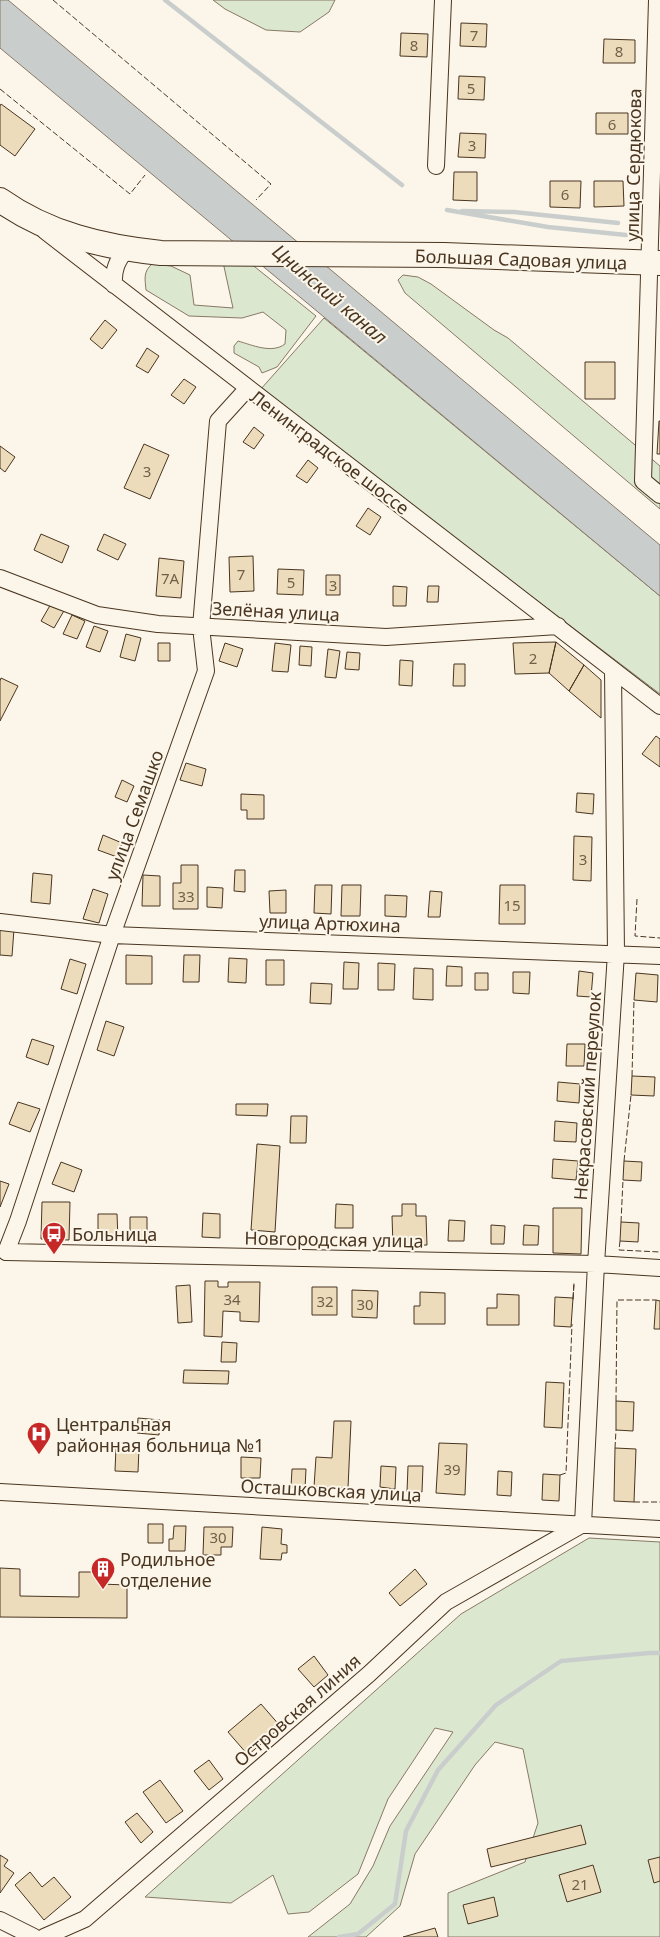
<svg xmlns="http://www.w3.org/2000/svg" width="660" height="1937" font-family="'Noto Sans',sans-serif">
<rect width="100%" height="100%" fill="#fbf6e9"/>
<path fill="#dce7d0" stroke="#887966" d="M213,0H335L329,12L300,32L266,30L225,9Z
M223,262L250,263L316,316L277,367L262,373L259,367L234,353V346L238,341C252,345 272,354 285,344L286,330L263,312L242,318L189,316L146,290C145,279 143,272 152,264L171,266L190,275L194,305L233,308Z
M403,275L418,277L431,284L494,330L508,338L660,466V509L405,293L398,280Z
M324,318L660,596V694L260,390Z
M589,1538L660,1542V1937H448V1893L525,1862L538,1823L523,1749L495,1742L475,1765L415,1854L400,1906L366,1937H308L350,1904L373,1866L390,1826L453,1732L435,1728L388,1799L358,1874L309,1912L288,1914L273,1875L231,1903L145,1897L461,1614Z"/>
<path fill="#c9cecd" stroke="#887966" d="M0,0H8L660,545V596L0,48Z"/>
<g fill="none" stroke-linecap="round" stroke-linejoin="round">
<path stroke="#c9cecd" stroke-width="4.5" d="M165,0L402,185
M447,210L548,227L626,235
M462,211L514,212L618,223
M339,1937L358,1934L395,1904L406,1831L438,1770L496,1705L561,1661L649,1653H660"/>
</g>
<path fill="#ecdcbc" stroke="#4a3520" d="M461,23L487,24L486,47L460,46Z
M401,33L428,34L427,57L400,56Z
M604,39L635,40V63H603Z
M459,76L485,77L484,100L458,99Z
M1,104L35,129L15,156L0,145V106Z
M596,113H628V134H596Z
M460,133L486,134L485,158L458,157Z
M454,172H477V201L453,200Z
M550,181H581L580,208L550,207Z
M594,181H623L624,206L594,207Z
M105,320L117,330L102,349L90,339Z
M147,348L159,356L148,373L136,366Z
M585,362H615V399H585Z
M184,379L196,387L184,404L171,395Z
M659,421H660V454H657Z
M254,427L264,435L254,449L243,442Z
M144,444L169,455L150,499L124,488Z
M0,446L15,457L5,472L0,468Z
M308,460L318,468L307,483L296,476Z
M368,508L381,517L370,535L356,526Z
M41,534L69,546L62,563L34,550Z
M104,534L126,544L118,560L97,550Z
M253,556L254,591L230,592L229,557Z
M159,558L184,561L181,598L156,596Z
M278,569L304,570L303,595L277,594Z
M326,575H340V595H326Z
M393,586L407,587L406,606H393Z
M428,586H439L438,602H427Z
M52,602L65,609L54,628L41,621Z
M72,615L85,621L77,639L63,634Z
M94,626L108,631L100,652L86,647Z
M126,634L141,638L135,661L120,657Z
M556,642L584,665L569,691L549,673Z
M556,642L549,673L515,674L513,643Z
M158,643H170V661H158Z
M225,643L243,649L237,667L219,661Z
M275,643L291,645L288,672L272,671Z
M300,646L312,647L311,666L299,665Z
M328,649L340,651L336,678L325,677Z
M347,652L360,653L359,670L345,669Z
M400,660L413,661L412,686L399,685Z
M454,664H465V686H453Z
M584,665L601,680V718L569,691Z
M1,678L18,686L0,721V681Z
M656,736L660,739V767L642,754Z
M186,763L206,769L202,786L180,780Z
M122,780L134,786L127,802L115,797Z
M577,793L594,794L593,814L576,812Z
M241,794L264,795V819H247V810H241Z
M103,835L122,843L117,857L98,850Z
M574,836L592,837L591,881L573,880Z
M181,865H198V909H173V883H181Z
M235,870H245V892L234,891Z
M33,873L52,875L50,904L31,902Z
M143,875L160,876V906H142Z
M315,885H332L331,914L314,913Z
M342,885H361L360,916H341Z
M500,885H525V924H499Z
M207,887L223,888L222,908L207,907Z
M93,889L108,894L99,923L83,919Z
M286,890V913H270L269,891Z
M430,891L442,892L440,917H428Z
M385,895L407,896L406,917L385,916Z
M0,927L14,929L12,956L0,955Z
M126,955L152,956V984H126Z
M184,955H200L199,982H183Z
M229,958L247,959L246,983L228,982Z
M70,959L86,964L77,994L61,989Z
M266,960H284V985H266Z
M344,962L359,963L358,989H343Z
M378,963L395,964L394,990H378Z
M447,966L462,967V986H446Z
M414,968L433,969V1000L413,999Z
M579,971L593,973L591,997L577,996Z
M513,972H530L529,994L513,993Z
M475,973H488V990H475Z
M636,973L658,975L657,1002L634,1000Z
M311,983L332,984L331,1004L310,1003Z
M106,1021L124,1027L114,1056L97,1050Z
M32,1039L54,1046L48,1065L26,1057Z
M567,1044H585L584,1066H566Z
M632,1076L655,1077L654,1096L631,1095Z
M558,1082L580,1084L579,1103L557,1101Z
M18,1102L40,1109L30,1132L9,1124Z
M236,1104H268L267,1116L236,1115Z
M291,1116H307L306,1143H290Z
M555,1121L577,1123L576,1142L554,1141Z
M257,1144L280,1146L275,1232L251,1230Z
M553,1159L578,1161L576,1180L552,1178Z
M624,1161L642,1162L641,1181L623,1180Z
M61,1162L82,1170L74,1192L52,1184Z
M0,1181L9,1184L0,1207Z
M42,1202H70L69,1240L41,1239Z
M336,1204L353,1205V1228H335Z
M402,1204H416V1216H426L427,1245L393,1246L392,1216H402Z
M553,1208H582L581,1254L553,1253Z
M203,1213L220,1214V1238L202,1237Z
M98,1214H117L118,1239H98Z
M130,1217H147V1240H130Z
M449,1220L465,1221L464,1241H448Z
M621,1222L639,1223L638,1242L620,1241Z
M491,1225L505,1226L504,1244H491Z
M524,1225L539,1226L538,1245H523Z
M205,1281H218V1287H228V1282H260L259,1322L240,1321V1312L223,1311L222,1337L204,1336Z
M190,1285L192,1322L178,1323L176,1286Z
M312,1287H337V1315H312Z
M352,1290L378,1291L377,1318L352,1317Z
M420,1292L445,1293V1324H414V1306H420Z
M497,1294L519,1295V1325H487V1308H497Z
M555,1297L573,1298L571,1327L554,1326Z
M656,1300L660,1301V1329H654Z
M222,1342L237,1343L236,1362H221Z
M184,1370L229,1371L228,1384L183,1383Z
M546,1382L564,1383L562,1428L544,1427Z
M616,1401L634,1402L633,1431L616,1430Z
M138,1418L160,1420L159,1435L137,1433Z
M334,1421H351L348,1488L314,1487L316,1457L332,1458Z
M439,1443L467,1444L465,1495L436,1493Z
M116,1447L139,1448L138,1472L115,1471Z
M615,1448L636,1449L634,1502L614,1501Z
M241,1457L261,1458L260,1478H241Z
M381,1466L396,1467L395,1489L380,1487Z
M408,1466H423L422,1492H407Z
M292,1469H306L305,1488L291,1487Z
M498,1471L512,1472L511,1496L497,1495Z
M543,1474L560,1475L559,1501L542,1500Z
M148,1524H163V1543H148Z
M174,1526H186L185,1551H169V1539H173Z
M204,1527H233L232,1547H221V1555H203Z
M262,1527L282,1529L281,1544L287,1545V1553H282L281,1560L260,1559Z
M0,1568L20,1569V1596L79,1597V1572H101L100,1584L127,1585V1618L0,1617Z
M415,1569L427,1584L400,1606L389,1593Z
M314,1656L328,1675L314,1687L298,1669Z
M261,1704L281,1727L248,1755L228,1732Z
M209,1760L223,1779L209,1790L194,1771Z
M160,1780L183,1811L166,1823L143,1792Z
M137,1813L153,1832L141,1843L125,1822Z
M581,1825L586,1844L491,1867L487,1849Z
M0,1855L8,1860L4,1866L14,1873L0,1893Z
M660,1857V1881L654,1883L648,1860Z
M593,1865L601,1892L567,1902L559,1875Z
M30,1872L42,1887L54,1877L71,1897L44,1920L15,1885Z
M494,1897L498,1916L468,1924L463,1905Z
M435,1928L438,1937H403Z"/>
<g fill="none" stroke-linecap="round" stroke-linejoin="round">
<defs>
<path id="minor" d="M657,0L643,481L660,495
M436,166L443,0
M45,231L660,706
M114,285C113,270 117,260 127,249
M247,389L218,421L201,627L206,671L112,935L18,1221L6,1252L596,1264L660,1268
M0,578L97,615L158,624L386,637L558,626
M0,922L112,935L660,956
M0,1492L660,1529
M0,1920L34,1937
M44,1937L85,1919L369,1674L446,1602L583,1524L596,1264L616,953L613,671"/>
<path id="highway" d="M0,200C48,234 103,247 161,253L444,255L660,263"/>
</defs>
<use href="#minor" stroke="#4a3520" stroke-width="18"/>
<use href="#highway" stroke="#4a3520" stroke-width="26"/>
<use href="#minor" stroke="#fbf6e9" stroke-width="16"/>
<use href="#highway" stroke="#fbf6e9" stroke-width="24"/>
<path stroke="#4a3520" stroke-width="1" stroke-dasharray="6 2.5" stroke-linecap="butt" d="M53,0L271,184L256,200
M0,89L130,194L145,175
M637,899L635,936L660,938
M632,1076L634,1000
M624,1161L631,1095
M621,1222L623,1180
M620,1241L619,1250L660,1252
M573,1298L574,1283L573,1301
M616,1401L617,1300H656
M615,1448L616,1430
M560,1475L566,1473L572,1324
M634,1502H660"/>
</g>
<defs>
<symbol id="bus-pin" viewBox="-11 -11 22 30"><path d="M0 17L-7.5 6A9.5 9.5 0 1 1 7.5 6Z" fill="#c62828" stroke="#fbf6e9"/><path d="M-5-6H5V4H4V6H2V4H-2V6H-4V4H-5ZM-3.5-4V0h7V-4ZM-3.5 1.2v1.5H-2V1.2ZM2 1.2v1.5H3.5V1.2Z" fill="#fff"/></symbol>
<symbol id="hospital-pin" viewBox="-11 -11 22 30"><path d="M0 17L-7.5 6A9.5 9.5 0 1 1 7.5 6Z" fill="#c62828" stroke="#fbf6e9"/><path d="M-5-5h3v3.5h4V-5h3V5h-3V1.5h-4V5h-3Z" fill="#fff"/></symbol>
<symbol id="building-pin" viewBox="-11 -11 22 30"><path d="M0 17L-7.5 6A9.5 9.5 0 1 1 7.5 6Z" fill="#c62828" stroke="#fbf6e9"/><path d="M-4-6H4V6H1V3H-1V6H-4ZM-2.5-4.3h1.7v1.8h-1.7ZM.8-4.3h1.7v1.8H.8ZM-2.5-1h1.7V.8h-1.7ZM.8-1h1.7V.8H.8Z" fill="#fff"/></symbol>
</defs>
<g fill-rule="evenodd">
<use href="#bus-pin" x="40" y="1220" width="28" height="38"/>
<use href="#hospital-pin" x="25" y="1420" width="28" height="38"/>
<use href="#building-pin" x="89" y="1555" width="28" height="38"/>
</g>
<g text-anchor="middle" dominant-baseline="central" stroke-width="4" stroke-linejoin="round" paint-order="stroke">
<g font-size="15" fill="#725f47">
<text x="474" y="35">7</text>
<text x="414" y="45">8</text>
<text x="619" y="51">8</text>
<text x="471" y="88">5</text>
<text x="612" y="124">6</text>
<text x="472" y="145">3</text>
<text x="565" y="194">6</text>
<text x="147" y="471">3</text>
<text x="241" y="574">7</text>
<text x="170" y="578">7А</text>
<text x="291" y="582">5</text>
<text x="333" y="585">3</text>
<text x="533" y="658">2</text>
<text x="583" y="859">3</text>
<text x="186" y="896">33</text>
<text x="512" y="905">15</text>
<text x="232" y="1299">34</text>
<text x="325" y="1301">32</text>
<text x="365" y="1304">30</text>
<text x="452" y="1469">39</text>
<text x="218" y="1537">30</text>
<text x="580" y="1884">21</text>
</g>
<g font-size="18" fill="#4a3520" stroke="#fbf6e9">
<text transform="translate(633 165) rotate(-89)">улица Сердюкова</text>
<text transform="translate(521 259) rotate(2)">Большая Садовая улица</text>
<text transform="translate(330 452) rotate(37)">Ленинградское шоссе</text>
<text transform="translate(276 611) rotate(3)">Зелёная улица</text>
<text transform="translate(134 815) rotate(-70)">улица Семашко</text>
<text transform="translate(330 923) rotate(2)">улица Артюхина</text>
<text transform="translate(587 1096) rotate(-86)">Некрасовский переулок</text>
<text transform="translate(334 1239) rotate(1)">Новгородская улица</text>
<text transform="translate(331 1490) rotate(3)">Осташковская улица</text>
<text transform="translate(297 1710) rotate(-41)">Островская линия</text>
</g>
<g font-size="18" fill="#4a3520" stroke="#fbf6e9" text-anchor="start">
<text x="72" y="1234">Больница</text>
<text x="56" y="1424">Центральная<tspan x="56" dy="21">районная больница №1</tspan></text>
<text x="120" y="1559">Родильное<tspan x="120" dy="21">отделение</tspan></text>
</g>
<g font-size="19" font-style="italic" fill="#4a3520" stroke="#fbf6e9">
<text transform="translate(330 294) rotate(40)">Цнинский канал</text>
</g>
</g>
</svg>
